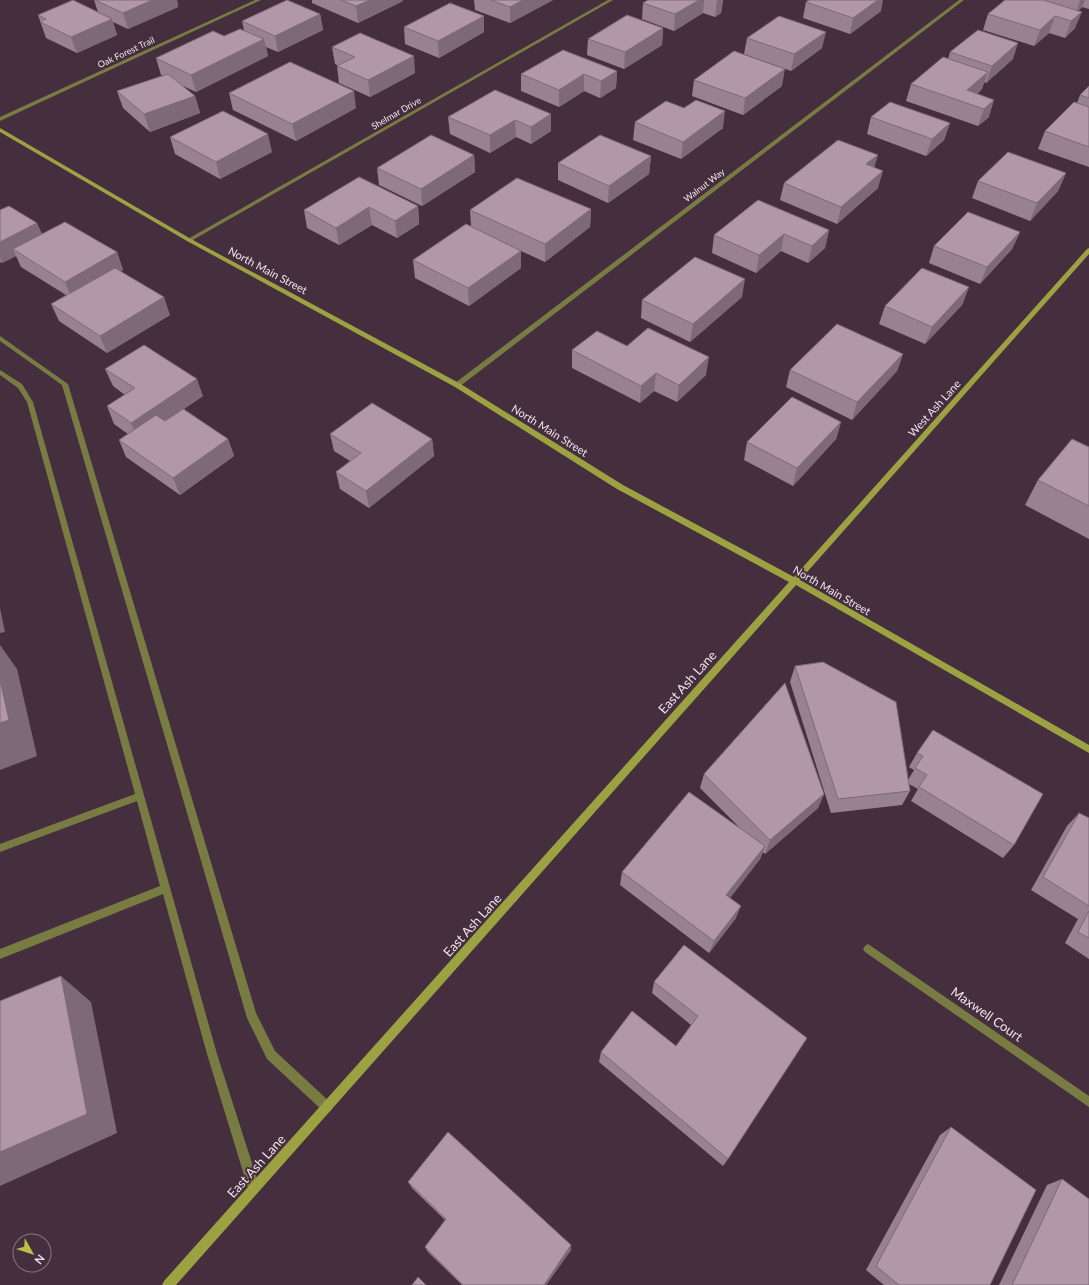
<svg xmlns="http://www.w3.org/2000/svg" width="1089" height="1285" font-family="Lato,sans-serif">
<rect width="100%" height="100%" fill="#452f3e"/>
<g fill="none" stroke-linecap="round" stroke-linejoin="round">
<path fill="#787c43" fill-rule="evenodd" d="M0,336L68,384L256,1013L275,1051L331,1103L332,1107L331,1111L327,1112L323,1111L267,1059L247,1018L62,385L0,341Z
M0,370L22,384L33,402L217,1054L260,1188L258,1192L254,1194L250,1192L248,1188L207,1054L163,894L0,959V949L160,886L137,801L0,852V844L135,794L27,402L18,388L0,375Z"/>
<path fill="#787c43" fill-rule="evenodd" d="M255,0H261L0,121V117Z
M608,0H613L191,241L186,240Z
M959,0H964L459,387H455V383Z
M868,944L1089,1096V1107L865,952L863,949L865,946Z"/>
<path fill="#9ca241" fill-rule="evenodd" d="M0,128L191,239L459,383L623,485L794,577L1087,249L1089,248V254L800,580L1089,745V753L796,585L176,1285H162L164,1281L789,582L617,489L455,387L187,241L0,132Z"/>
</g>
<path fill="#998290" d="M94,0H177L178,7L128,29L113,22L117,35L77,53L46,38L38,15L98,12Z
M312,0H403V1L358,23L312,3Z
M474,0H553L510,23L475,10Z
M648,0H723L721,13L715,17L703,13L674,31L642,19L643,3Z
M1005,0H1089V9L1082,7L1078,11L1075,28L1065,38L1049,33L1034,46L983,30L988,14Z
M806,2L881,11L850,34L803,18Z
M320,14L323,30L278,52L266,47L268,56L196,92L181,85L195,96L200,113L150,132L123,108L117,91L163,76L161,75L156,58L244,30L242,21Z
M484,16V32L439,58L405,44L404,27Z
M663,28L662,45L624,69L587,55L588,39Z
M747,38L822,48L791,71L744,54Z
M332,47L415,73L370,97L339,83L337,66H339L335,64Z
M950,52L1013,59L986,83L984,82L982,89L977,94L989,117L978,126L906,101L911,84L948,59Z
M617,71L616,88L600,98L584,91L559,107L521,91V74Z
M694,80L782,86L743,115L692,96Z
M1089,86V167L1038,149L1045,131L1077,103L1080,95Z
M495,90L551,131L531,144L516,137L490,153L450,134L448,117Z
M229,93L356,108L296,141L233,110Z
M684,108L723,128L681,159L633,140L635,122Z
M871,117L950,123L944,140L926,156L867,134Z
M170,137L272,152L220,179L175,154Z
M474,155L475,172L422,206L379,185L377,168Z
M651,156L649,174L608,203L558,180V163Z
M874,167L878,188L837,224L780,200L784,183Z
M1066,173L1058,191L1030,221L972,198L978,181Z
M359,177L418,206L419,224L397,238L372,225L339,245L307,228L304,210Z
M591,209L590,227L545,262L521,251V268L469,306L415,278L413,260L471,226L470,210Z
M0,210L42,234L117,252L123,270L121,271L170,315L107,353L59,321L51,304L66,295L21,267L16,256L2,263L0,262Z
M829,230L825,248L808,263L781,251L756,273L712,253L714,235Z
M1020,232L1012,249L980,284L929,263L934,246Z
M969,287L962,305L925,344L879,324L885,306Z
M742,297L690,342L641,318L642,300Z
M627,346L706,375L677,402L654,391L640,403L572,368V350Z
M903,354L897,371L852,420L786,387L790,370Z
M105,369L203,396L184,409L228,439L234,456L180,495L126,457L119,440L128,434L114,424L107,406L125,395L113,386Z
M841,422L836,439L793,486L744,460L747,442Z
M330,434L432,439L434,456L369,508L340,489L336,472L350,461L334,451Z
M1089,447V539L1025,505L1038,480Z
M795,666L908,780L914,770L909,767L917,753L933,730L1014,845L1003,858L911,801L918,789L909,784L910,791L902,805L831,813L790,682Z
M704,774L824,794L818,808L765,854L763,852L760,859L730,898L736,918L709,953L620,885L622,872L738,826L700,788Z
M1079,813L1089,818V959L1065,943L1078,919L1031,890L1067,826Z
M684,945L728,1159L723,1166L599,1062L601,1052L676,1046L691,1025L652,993L654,982Z
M951,1127L990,1285H884L866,1270L940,1135Z
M1062,1179L1089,1285H999L1047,1185Z
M408,1182L571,1250L546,1285H462L428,1252L425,1247L445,1220L412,1188Z"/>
<path fill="#7d6a76" d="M152,0H177L178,7L128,29L123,13Z
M370,0H403V1L358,23L356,6Z
M523,0H553L510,23V7Z
M699,0H704L703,13L674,31L675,14Z
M717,0H723L721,13L715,17Z
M878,0H883L881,11L850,34L853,18Z
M1080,0H1085L1082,7L1076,13Z
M1082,12L1075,28L1065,38L1071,21Z
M320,14L323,30L278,52L275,36Z
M484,16V32L439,58L438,41Z
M1055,16L1049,33L1034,46L1040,30Z
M112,19L117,35L77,53L71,37Z
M663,28L662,45L624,69L625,52Z
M826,32L822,48L791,71L794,54Z
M264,39L268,56L196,92L191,75Z
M1018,43L1013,59L986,83L992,66Z
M414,56L415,73L370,97L368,80Z
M785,69L782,86L743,115L745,98Z
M617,71L616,88L600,98L601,81Z
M988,72L982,89L966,103L967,90Z
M584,74V91L559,107V90Z
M354,91L356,108L296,141L292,124Z
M195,96L200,113L150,132L144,114Z
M994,100L989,117L978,126L984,109Z
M725,111L723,128L681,159L683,142Z
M551,114V131L531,144V127Z
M515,120L516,137L490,153V135Z
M950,123L944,140L926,156L932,139Z
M268,134L272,152L220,179L216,162Z
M474,155L475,172L422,206L421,189Z
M878,155L873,172L866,164Z
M651,156L649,174L608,203L609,186Z
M883,171L878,188L837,224L841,207Z
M1066,173L1058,191L1030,221L1037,203Z
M418,206L419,224L397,238L395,221Z
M369,207L372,225L339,245L336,228Z
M591,209L590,227L545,262V244Z
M37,223L45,240L13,249L16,256L2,263L0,258V242Z
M829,230L825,248L808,263L812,246Z
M1020,232L1012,249L980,284L987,267Z
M784,234L781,251L756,273L759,255Z
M521,251V268L469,306L468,288Z
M117,252L123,270L72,299L65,282Z
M745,279L742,297L690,342L693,324Z
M969,287L962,305L925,344L932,327Z
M164,297L170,315L107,353L100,336Z
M903,354L897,371L852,420L857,402Z
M709,357L706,375L677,402L679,385Z
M656,373L654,391L640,403L641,386Z
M197,379L203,396L138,440L131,423Z
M841,422L836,439L793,486L797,468Z
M228,439L234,456L180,495L173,478Z
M432,439L434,456L369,508L366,491Z
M0,608L5,632L0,633Z
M0,645L17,669L37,756L0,770Z
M824,794L818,808L765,854L770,840Z
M765,846L760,859L722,908L726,895Z
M741,906L736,918L709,953L714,941Z
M61,976L91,1002L117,1133L0,1186V1152Z
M571,1245V1250L546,1285H544Z"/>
<path fill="#b297a8" stroke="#7d6a76" d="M73,0L112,19L71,37L40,22L46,19L38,15Z
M95,0H152L123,13Z
M287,0L320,14L275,36L242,21Z
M341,0H370L356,6Z
M491,0H523L510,7Z
M648,0H699L675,14L643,3Z
M809,0H878L853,18L806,2Z
M1005,0H1043L1082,12L1071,21L1055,16L1040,30L988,14Z
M450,3L484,16L438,41L404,27Z
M627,15L663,28L625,52L588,39Z
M779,16L826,32L794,54L747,38Z
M240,29L264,39L191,75L156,58L213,31L224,36Z
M978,30L1018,43L992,66L950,52Z
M360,33L414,56L368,80L337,66L355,57L332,47Z
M563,50L617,71L601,81L584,74L559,90L521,74Z
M734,51L785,69L745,98L694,80Z
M943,57L988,72L967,90L994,100L984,109L911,84Z
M290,62L354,91L292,124L229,93Z
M168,74L195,96L144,114L117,91Z
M1089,86V98L1080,95Z
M495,90L551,114L531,127L515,120L490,135L448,117Z
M696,100L725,111L683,142L635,122L666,101L684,108Z
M890,102L950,123L932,139L871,117Z
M1074,102L1089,107V147L1045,131Z
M223,111L268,134L216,162L170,137Z
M431,135L474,155L421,189L377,168Z
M600,135L651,156L609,186L558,163Z
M838,140L878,155L866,164L883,171L841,207L784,183Z
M1008,152L1066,173L1037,203L978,181Z
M359,177L418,206L395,221L369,207L336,228L304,210Z
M517,178L591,209L545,244L470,210Z
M758,200L829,230L812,246L784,234L759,255L714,235Z
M9,206L37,223L0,242V210Z
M968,212L1020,232L987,267L934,246Z
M65,222L117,252L65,282L13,249Z
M466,224L521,251L468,288L413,260Z
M695,257L745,279L693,324L642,300Z
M115,268L164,297L100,336L51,304Z
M922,268L969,287L932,327L885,306Z
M837,324L903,354L857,402L790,370Z
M648,328L709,357L679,385L656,373L641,386L572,350L597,331L627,346Z
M144,345L197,379L131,423L107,406L135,388L105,369Z
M792,397L841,422L797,468L747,442Z
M372,403L432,439L366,491L336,472L361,453L330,434Z
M183,409L228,439L173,478L119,440L156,415L165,421Z
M1072,439L1089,447V506L1038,480Z
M823,662L896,702L910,791L838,799L795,666Z
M0,680L9,720L0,723Z
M785,683L824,794L770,840L704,774Z
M933,730L1043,794L1014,845L919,787L927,775L915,768L923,756L917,753Z
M689,792L765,846L726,895L741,906L714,941L622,872Z
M1079,813L1089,818V906L1043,877Z
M1089,911V938L1078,932Z
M684,945L807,1038L728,1159L601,1052L632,1011L676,1046L698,1016L654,982Z
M61,976L87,1114L0,1152V1001Z
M951,1127L1036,1190L990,1285H899L876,1266Z
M448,1132L571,1245L544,1285H463L425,1247L446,1219L408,1182Z
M1062,1179L1089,1199V1285H1012Z
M418,1277L426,1285H412Z"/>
<g text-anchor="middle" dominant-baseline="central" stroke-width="4" stroke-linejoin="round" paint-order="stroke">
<g font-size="9" fill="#f1e3ec" stroke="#452f3e">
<text transform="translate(126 52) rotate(-25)">Oak Forest Trail</text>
<text transform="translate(396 113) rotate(-30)">Shelmar Drive</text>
<text transform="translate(704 185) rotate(-37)">Walnut Way</text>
</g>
<g font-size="11" fill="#f1e3ec" stroke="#452f3e">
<text transform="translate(268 270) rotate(28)">North Main Street</text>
<text transform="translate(934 408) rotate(-48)">West Ash Lane</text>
<text transform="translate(550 430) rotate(32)">North Main Street</text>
<text transform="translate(832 590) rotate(30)">North Main Street</text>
</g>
<g font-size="13" fill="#f1e3ec" stroke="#452f3e">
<text transform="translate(687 682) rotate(-48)">East Ash Lane</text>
<text transform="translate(472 925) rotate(-48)">East Ash Lane</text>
<text transform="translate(987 1014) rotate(35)">Maxwell Court</text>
<text transform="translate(256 1166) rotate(-48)">East Ash Lane</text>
</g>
</g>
<g transform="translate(32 1253) rotate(129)"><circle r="19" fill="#452f3e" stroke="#8a7784"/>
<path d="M0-3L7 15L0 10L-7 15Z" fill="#bac045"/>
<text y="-6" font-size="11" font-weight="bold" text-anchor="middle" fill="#f1e3ec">N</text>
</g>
</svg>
